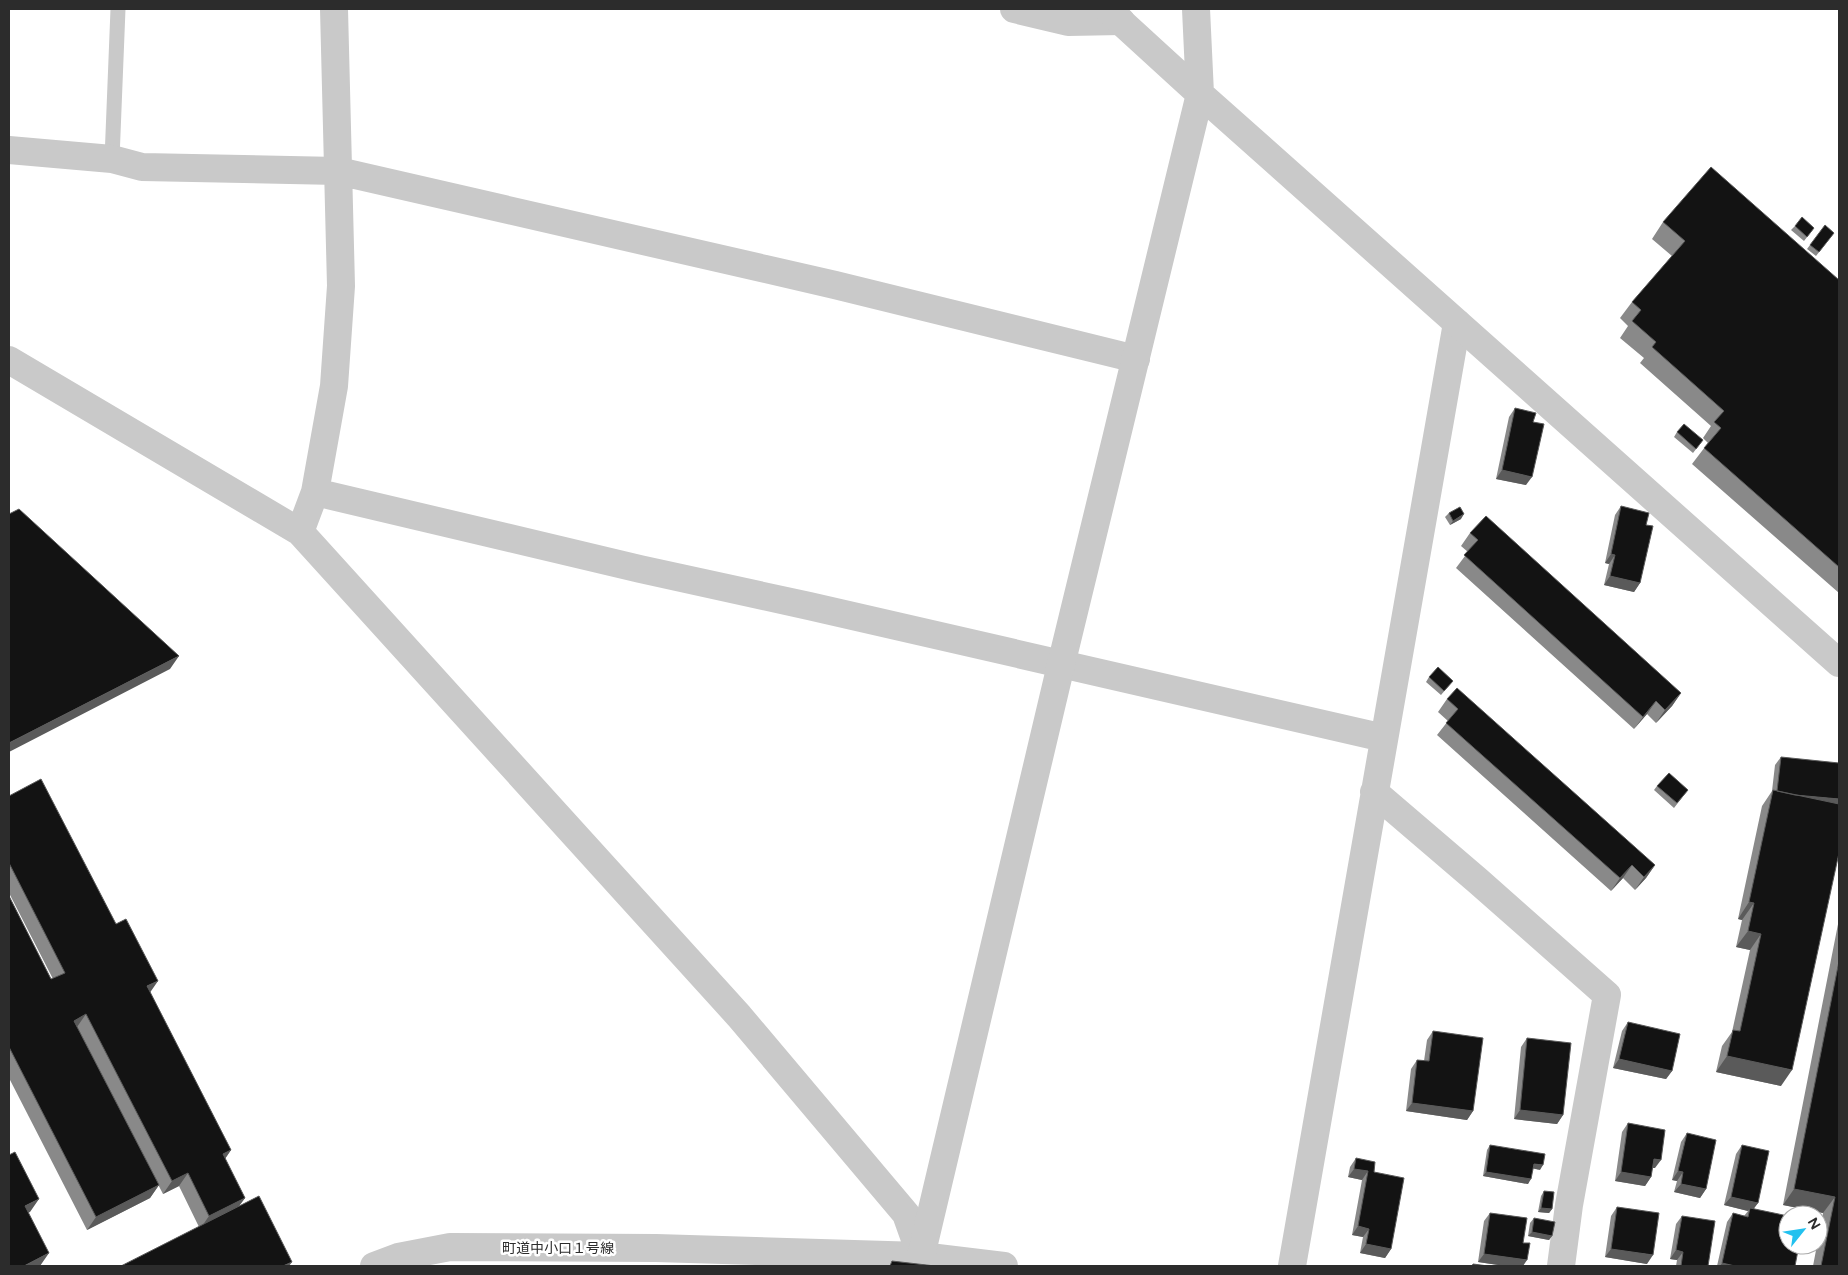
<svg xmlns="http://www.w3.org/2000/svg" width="1848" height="1275" font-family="Figtree,'Noto Sans JP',sans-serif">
<rect width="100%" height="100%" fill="#fff"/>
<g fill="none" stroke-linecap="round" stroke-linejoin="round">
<path stroke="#c9c9c9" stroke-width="15" d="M112,159L118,9"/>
<path stroke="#c9c9c9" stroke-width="28" d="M334,9L341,286L334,386L315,492L640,569L809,606L1384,738
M1014,9L1068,22L1121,21
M9,150L112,159L142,167L338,171L835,285L1136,359
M9,360L300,532
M315,492L300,532L739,1016L906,1214L921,1256
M1374,792L1478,881L1607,995L1569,1205L1561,1266
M374,1266L398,1257L450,1247L656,1248L921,1256L1004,1266
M1292,1266L1457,323"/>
<path stroke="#c9c9c9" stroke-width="28" d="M1107,9L1200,94L1839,663
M921,1256L1061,665L1200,94L1196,9"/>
</g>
<path fill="#898989" d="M1663,222L1839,280V593L1692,464L1708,443L1703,438L1711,426L1640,363L1644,358L1620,338L1628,326L1620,318L1632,302L1672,256L1652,239Z
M1795,226L1814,228L1804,241L1791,230Z
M1834,233L1816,256L1807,249L1810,245Z
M1515,408L1533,422L1526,485L1496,479L1509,417Z
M1677,432L1703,440L1693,453L1674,437Z
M1621,506L1646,525L1640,583L1634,592L1604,585L1609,564L1605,563L1615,515Z
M1449,513L1461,519L1450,525L1445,517Z
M1470,533L1681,693L1672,706L1656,723L1647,714L1634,729L1456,568L1468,552L1461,546Z
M1429,677L1453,681L1441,695L1426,682Z
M1447,699L1655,865L1646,878L1635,890L1623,878L1611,891L1437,735L1448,721L1438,712Z
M1781,757V1086L1716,1072L1722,1046L1732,1032L1750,950L1736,947L1742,920L1738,919L1762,806L1772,791L1775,765Z
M1657,786L1688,790L1674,808L1654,790Z
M9,796L150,992L231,1150L225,1159L245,1198L239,1206L199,1227L179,1186L163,1194L77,1027L159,1185L150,1198L87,1230L9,1078V896L51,979H53L9,893Z
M1839,919V1266H1813L1817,1245H1818V1240L1823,1213L1783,1205Z
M1628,1022L1672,1071L1666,1079L1613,1068L1622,1031Z
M1433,1031L1473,1111L1467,1120L1406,1111L1411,1069L1417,1060L1424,1061L1427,1040Z
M1527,1038L1563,1115L1557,1124L1514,1119L1521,1047Z
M1628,1123L1655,1168H1652L1651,1177L1645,1186L1615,1181L1622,1132Z
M1687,1133L1706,1189L1700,1198L1674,1192L1677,1181L1672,1180L1681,1142Z
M1490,1145L1540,1170L1533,1168L1528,1184L1483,1176L1487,1150Z
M1742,1145L1758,1203L1754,1208L1795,1266H1717L1727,1222L1733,1213L1744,1216L1748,1211L1724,1205L1736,1154Z
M1356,1158L1374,1172L1391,1249L1385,1258L1360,1253L1363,1237L1352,1235L1362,1180L1348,1177L1350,1167Z
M1544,1191L1552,1209L1549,1213L1538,1212L1541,1196Z
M1617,1207L1647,1264L1605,1257L1611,1216Z
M1490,1213L1523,1243V1266H1505L1478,1262L1484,1221Z
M1682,1216L1708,1266H1676L1677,1260L1670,1259L1676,1224Z
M1534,1218L1552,1236L1549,1240L1528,1236L1530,1223Z"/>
<path fill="#5a5a5a" d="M1502,470L1532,477L1526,485L1496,479Z
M1464,514L1461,519L1450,525L1453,521Z
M1611,554L1615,555L1609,564L1605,563Z
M1610,576L1640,583L1634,592L1604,585Z
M179,656L170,669L9,752V743Z
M1681,693L1672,706L1656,723L1665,710Z
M1656,701L1647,714L1634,729L1643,717Z
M1777,793L1839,799V809Z
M1632,865L1623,878L1611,891L1620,878Z
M1655,865L1646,878L1635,890L1644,877Z
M1749,902L1754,903L1742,920L1738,919Z
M1748,931L1761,934L1750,950L1736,947Z
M158,981L149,994L147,986Z
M86,1014L77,1027L74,1021Z
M1727,1056L1792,1070L1781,1086L1716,1072Z
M1619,1059L1672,1071L1666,1079L1613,1068Z
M1412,1103L1473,1111L1467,1120L1406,1111Z
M1520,1110L1563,1115L1557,1124L1514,1119Z
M231,1150L222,1163L223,1154Z
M1654,1159L1661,1160L1655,1168H1648Z
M1534,1164L1543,1165L1540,1170L1531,1168Z
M1354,1169L1368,1171L1362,1180L1348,1177Z
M1678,1171L1683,1172L1677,1181L1672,1180Z
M1486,1172L1531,1179L1528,1184L1483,1176Z
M1621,1172L1651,1177L1645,1186L1615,1181Z
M188,1173L179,1186L163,1194L172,1181Z
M1681,1184L1706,1189L1700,1198L1674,1192Z
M159,1185L150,1198L87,1230L96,1217Z
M1794,1189L1835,1197L1823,1213L1783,1205Z
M1731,1197L1758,1203L1752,1211L1750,1208L1748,1211L1724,1205Z
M245,1198L236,1210L200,1229L209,1216Z
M39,1199L30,1212L16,1219L25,1206Z
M1541,1208L1552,1209L1549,1213L1538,1212Z
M1358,1226L1369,1229L1363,1237L1352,1235Z
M1532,1232L1552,1236L1549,1240L1528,1236Z
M1366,1244L1391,1249L1385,1258L1360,1253Z
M1611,1249L1653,1255L1647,1264L1605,1257Z
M1676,1250L1683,1252L1677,1260L1670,1259Z
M49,1253L40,1266H24Z
M1484,1254L1527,1260L1523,1266H1505L1478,1262Z
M292,1262L289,1266H283Z
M1722,1263L1735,1266H1720Z"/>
<path fill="#131313" stroke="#5a5a5a" d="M1711,167L1839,280V567L1704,448L1721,428L1714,422L1724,411L1652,347L1656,342L1632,321L1641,310L1632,302L1685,241L1663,222Z
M1802,217L1814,228L1807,237L1795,226Z
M1825,225L1834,233L1819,252L1810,245Z
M1515,408L1536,413L1533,422L1544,424L1532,477L1502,470Z
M1684,424L1703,440L1696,449L1677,432Z
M1621,506L1649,513L1646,525L1653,526L1640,583L1610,576L1615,555L1611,554Z
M1460,507L1464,514L1453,521L1449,513Z
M19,509L179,656L9,743V514Z
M1486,516L1681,693L1665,710L1656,701L1643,717L1464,555L1478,540L1470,533Z
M1438,667L1453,681L1444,691L1429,677Z
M1457,688L1655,865L1644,877L1632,865L1620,878L1446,723L1458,709L1447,699Z
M1781,757L1839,763V799L1795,795L1777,791Z
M1669,773L1688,790L1677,803L1657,786Z
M41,779L116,924L126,919L158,981L147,986L231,1150L223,1154L245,1198L209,1216L188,1173L172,1181L86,1014L74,1021L159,1185L96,1217L9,1047V896L51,979L65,973L9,863V796Z
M1773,790L1839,804V853L1792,1070L1727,1056L1733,1030L1740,1031L1761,934L1748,931L1754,903L1749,902Z
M1839,961V1266H1821L1835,1197L1794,1189Z
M1628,1022L1680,1034L1672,1071L1619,1059Z
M1433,1031L1483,1038L1473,1111L1412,1103L1417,1060L1429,1061Z
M1527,1038L1571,1043L1563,1115L1520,1110Z
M1628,1123L1665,1130L1661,1160L1654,1159L1651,1177L1621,1172Z
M1687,1133L1716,1140L1706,1189L1681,1184L1683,1172L1678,1171Z
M1490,1145L1545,1154L1543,1165L1534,1164L1531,1179L1486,1172Z
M1742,1145L1769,1151L1758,1203L1731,1197Z
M15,1152L39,1199L25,1206L49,1253L24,1266H9V1155Z
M1356,1158L1375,1162L1374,1172L1404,1178L1391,1249L1366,1244L1369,1229L1358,1226L1368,1171L1354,1169Z
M1544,1191L1554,1192L1552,1209L1541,1208Z
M259,1196L292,1262L283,1266H121Z
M1617,1207L1659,1213L1653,1255L1611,1249Z
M1750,1208L1788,1216V1245H1799L1795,1266H1735L1722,1263L1733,1213L1748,1217Z
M1490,1213L1527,1218L1523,1243H1530L1527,1260L1484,1254Z
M1682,1216L1715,1221L1708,1266H1681L1683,1252L1676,1250Z
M1534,1218L1555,1222L1552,1236L1532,1232Z
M892,1261L935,1266H890Z
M1473,1264L1488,1266H1472Z"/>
<g text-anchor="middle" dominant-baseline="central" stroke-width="5" stroke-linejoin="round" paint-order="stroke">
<g font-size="14" fill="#2c2c2c" stroke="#fff">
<text x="558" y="1248">町道中小口１号線</text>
</g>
</g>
<rect width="1848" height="1275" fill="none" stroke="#2c2c2c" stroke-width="20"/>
<g transform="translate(1803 1230) rotate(60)"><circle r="24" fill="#ffffff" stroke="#ababab"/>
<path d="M0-4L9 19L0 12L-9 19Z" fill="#22c1ef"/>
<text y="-8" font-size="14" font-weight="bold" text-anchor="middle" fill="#2c2c2c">N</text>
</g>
</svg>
